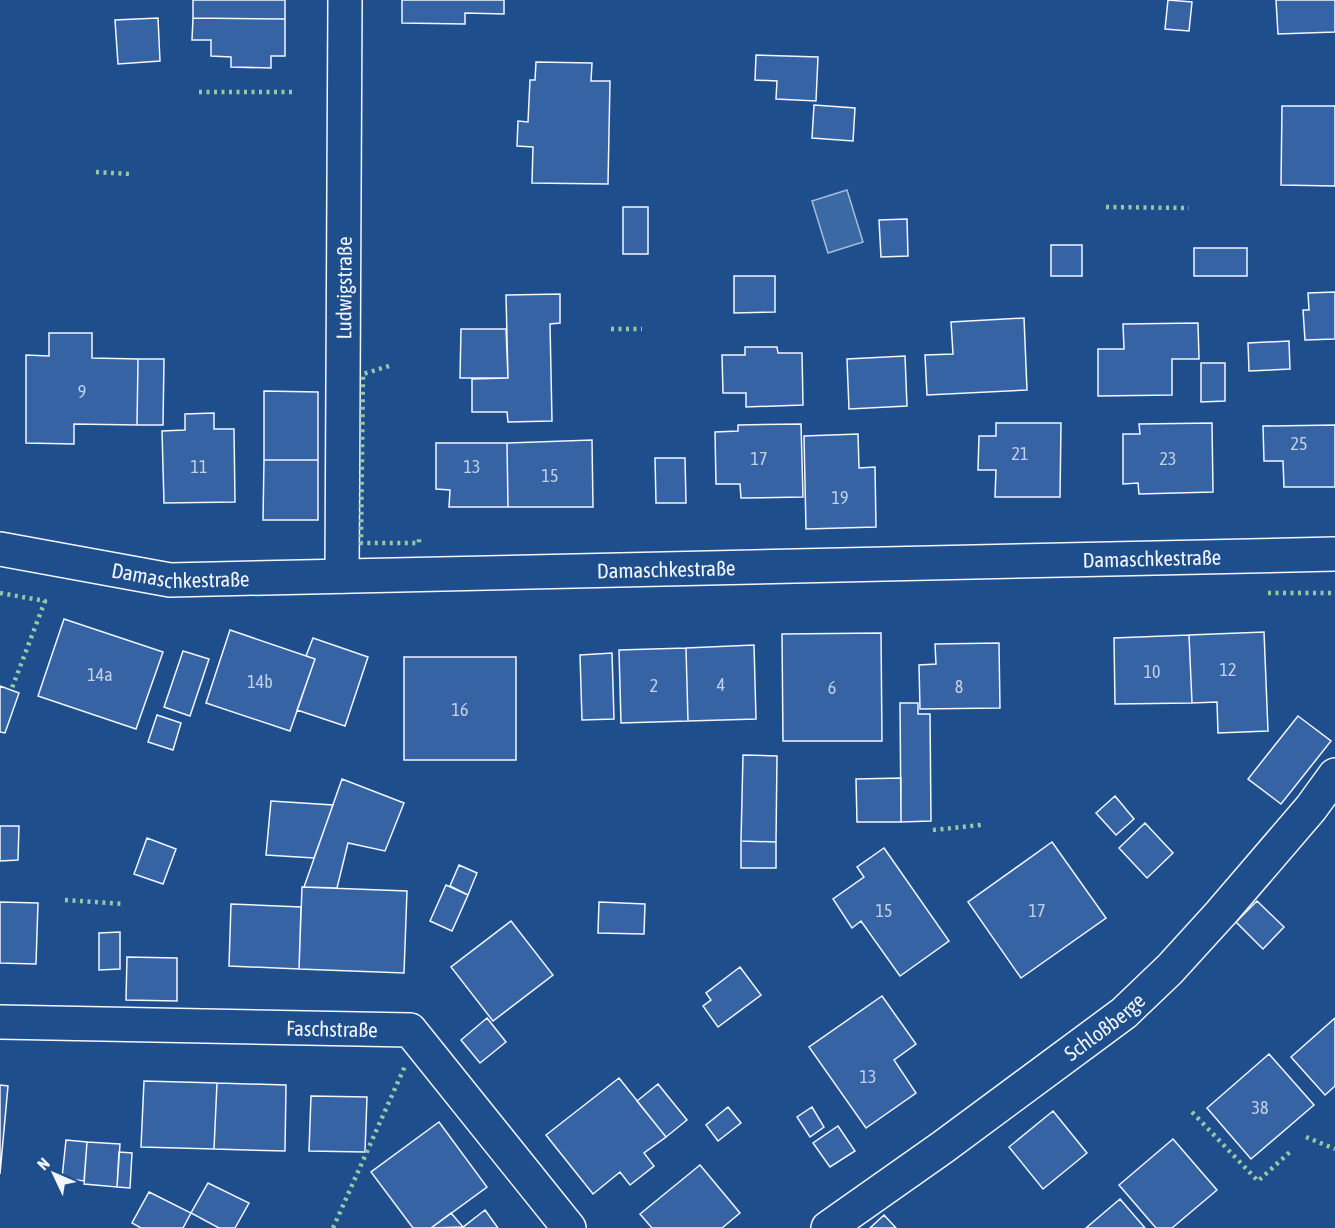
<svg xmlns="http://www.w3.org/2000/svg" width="1335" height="1228" font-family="'Asap Condensed',sans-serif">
<rect width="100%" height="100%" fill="#1f4e8c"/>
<path fill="#3b69a3" stroke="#a8bbd7" stroke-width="1.5" d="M847,190L863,242L828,253L812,201Z"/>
<path fill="#3563a3" stroke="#f2f6ff" stroke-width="1.5" d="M193,0H285V19L193,18Z
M402,0H504V14L465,13V24L402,23Z
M1168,0L1192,2L1189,31L1165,29Z
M1276,0H1335V32L1278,34Z
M158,18L160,61L118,64L115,20Z
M193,18L285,19V56H271V68L231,67V57L211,56V40H192Z
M756,55L818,57L816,101L776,99L777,81L755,80Z
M536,62L592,63L591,81H610L608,184L532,183L533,147L517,146L518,121L528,122L530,80H535Z
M814,105L855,108L853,141L812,138Z
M1282,106H1335V186L1281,185Z
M623,207H648V254H623Z
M907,219L908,256L881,257L879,220Z
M1051,245H1082V276H1051Z
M1194,248H1247V276H1194Z
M734,276H775V312L734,313Z
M1335,292V339L1305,340L1303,310H1309L1308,293Z
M560,294V323L550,324L552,421L508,422L507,412H472V379L508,378L506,295Z
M1024,318L1027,390L927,395L925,355L953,354L951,322Z
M1198,323L1199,359H1172V395L1098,396V349H1124L1123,324Z
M461,329H506L508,378H460Z
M49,333H92V358L138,359L137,425L74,424V444L26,443V355L49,356Z
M1289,341L1290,369L1249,371L1248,343Z
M745,347H777L778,353H802L803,405L746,407V393H723L722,355H745Z
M905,356L907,406L849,409L847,359Z
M138,359H164L163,425H137Z
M1201,363H1225V401L1201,402Z
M264,391L318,392V460H264Z
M214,413V429H234L235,502L164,503L162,431L185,430V414Z
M996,423H1061L1060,497H995L996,470H978L979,436H996Z
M1212,423L1213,492L1139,494L1138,483L1123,484V434H1140L1139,424Z
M801,424L803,497L741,498L740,484H716L715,432L738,431V425Z
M1335,425V487H1284L1283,461H1264L1263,426Z
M858,434L859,468L875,467L876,527L806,529L804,436Z
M592,440L593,507H508L507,443Z
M436,443H507L508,507H449L450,490L436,489Z
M655,458H685L686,503H656Z
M264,460H318V520H263Z
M64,619L163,652L136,729L38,696Z
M230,630L315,659L290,731L206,703Z
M1264,632L1268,731L1218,733L1217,702L1192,703L1189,635Z
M881,633L882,741H783L782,634Z
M1189,635L1192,703L1115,704L1114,638Z
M313,638L368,657L345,726L297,710L315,659L306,656Z
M999,643L1000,708L920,709L919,665L936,664L935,644Z
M754,645L756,719L688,721L686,648Z
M686,648L688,721L621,723L619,650Z
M183,651L209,659L190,716L164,707Z
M612,653L614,719L582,720L580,655Z
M404,657H516V760H404Z
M0,686L19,693L5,733L0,732Z
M900,703H918V714H930L931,821L901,822Z
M157,715L181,723L173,750L148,742Z
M1298,716L1331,741L1281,804L1248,779Z
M743,755L777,756L776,842L741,841Z
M901,778V822H857L856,779Z
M342,779L404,803L385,851L348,843L337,888L304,887Z
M1115,796L1134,819L1116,835L1096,813Z
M271,801L333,805L314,858L266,855Z
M1145,823L1173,853L1147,878L1119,848Z
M0,826H19L18,860L0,861Z
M147,838L176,849L163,884L134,874Z
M741,841L776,842V868H741Z
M1052,842L1106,918L1021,978L968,902Z
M884,848L949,941L900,976L861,921L852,928L833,899L864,877L857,867Z
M459,865L477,873L468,895L450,886Z
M446,885L468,895L452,931L430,921Z
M302,887L407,891L404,973L299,969Z
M1257,901L1284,927L1263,949L1236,922Z
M0,902L38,903L36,964L0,963Z
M599,902L645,904L644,934L598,933Z
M231,904L301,907L299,969L229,966Z
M511,921L553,975L493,1021L451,967Z
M120,932V969L99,970V933Z
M127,957L177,958V1001L126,1000Z
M740,967L761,995L718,1027L703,1006L711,1000L706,993Z
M882,996L916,1044L894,1060L916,1093L866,1128L809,1047Z
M487,1018L506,1042L480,1063L461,1040Z
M1335,1018V1086L1325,1095L1291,1057Z
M1269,1054L1314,1105L1251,1159L1207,1108Z
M619,1078L666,1137L644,1153L654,1166L630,1185L620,1172L593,1194L546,1135Z
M144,1081L217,1083L214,1149L141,1147Z
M217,1083L286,1085L285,1151L214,1149Z
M658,1084L687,1120L666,1137L637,1101Z
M0,1085L8,1086L0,1174Z
M311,1096L367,1097L365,1152L309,1151Z
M728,1107L741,1123L718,1141L706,1125Z
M812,1107L824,1127L810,1137L797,1117Z
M1053,1111L1087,1153L1043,1189L1009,1147Z
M439,1122L487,1187L431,1228H413L371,1172Z
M838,1126L855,1151L830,1167L813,1143Z
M1173,1139L1217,1190L1172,1228H1156L1119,1185Z
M66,1140L87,1142L84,1181L62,1178Z
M87,1142L120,1144L117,1187L84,1184Z
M119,1152L132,1153L130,1188L117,1187Z
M700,1165L740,1213L722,1228H652L640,1214Z
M208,1183L249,1203L235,1228H219L191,1213Z
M149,1192L191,1213L183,1228H141L132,1223Z
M1120,1199L1145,1228H1086Z
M485,1210L498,1228H461L463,1227Z
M451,1213L463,1227L431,1228Z
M884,1215L896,1228H870Z"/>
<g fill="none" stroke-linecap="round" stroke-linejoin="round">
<defs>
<g id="street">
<path id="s1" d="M0,549L170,580L1335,554"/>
<path id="s2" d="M342,576L345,0"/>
<path id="s3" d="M0,1022L410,1030L569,1228"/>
<path id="s4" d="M828,1228L943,1147L1124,1013L1170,969L1221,913L1311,808L1335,775"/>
</g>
</defs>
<use href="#street" stroke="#f2f6ff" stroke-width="36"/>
<use href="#street" stroke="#1f4e8c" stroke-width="33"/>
<path stroke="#97c8a6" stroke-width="4.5" stroke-dasharray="3 4.5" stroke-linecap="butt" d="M199,92H292
M96,172L129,174
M1106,207L1189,208
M611,329H642
M389,366L363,374L361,543H419V535
M0,593L45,601L12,688
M1268,593H1335
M933,830L981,825
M65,900L124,904
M1192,1112L1258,1181L1291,1151
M1306,1137L1335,1149
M333,1228L405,1066"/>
</g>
<g text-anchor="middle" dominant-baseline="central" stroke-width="4.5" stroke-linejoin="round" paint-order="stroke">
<g font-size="18" fill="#c3d1e8">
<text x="82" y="391">9</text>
<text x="1299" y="443">25</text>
<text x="1020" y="453">21</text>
<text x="759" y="458">17</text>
<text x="1168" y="458">23</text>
<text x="199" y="466">11</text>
<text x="472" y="466">13</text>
<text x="550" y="475">15</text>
<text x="840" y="497">19</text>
<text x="1228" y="669">12</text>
<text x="1152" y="671">10</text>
<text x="100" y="674">14a</text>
<text x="260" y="681">14b</text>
<text x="721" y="684">4</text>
<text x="654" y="685">2</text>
<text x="959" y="686">8</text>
<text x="832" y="687">6</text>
<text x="460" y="709">16</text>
<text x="884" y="910">15</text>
<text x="1037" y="910">17</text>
<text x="868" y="1076">13</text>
<text x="1260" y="1107">38</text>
</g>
<g font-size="21" fill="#f2f6ff" stroke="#1f4e8c">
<text stroke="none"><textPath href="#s2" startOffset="288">Ludwigstraße</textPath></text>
<text stroke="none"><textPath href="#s1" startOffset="1155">Damaschkestraße</textPath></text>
<text stroke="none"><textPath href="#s1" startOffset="669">Damaschkestraße</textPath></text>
<text stroke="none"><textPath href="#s1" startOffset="183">Damaschkestraße</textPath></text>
<text stroke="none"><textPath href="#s4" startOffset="342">Schloßberge</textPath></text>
<text stroke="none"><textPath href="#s3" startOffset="332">Faschstraße</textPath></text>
</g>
</g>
<g transform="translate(54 1174) rotate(314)" stroke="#1f4e8c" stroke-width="4.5" paint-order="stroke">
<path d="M0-4.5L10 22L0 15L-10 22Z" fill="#f2f6ff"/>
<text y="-9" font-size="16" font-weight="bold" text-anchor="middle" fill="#f2f6ff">N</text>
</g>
</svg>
